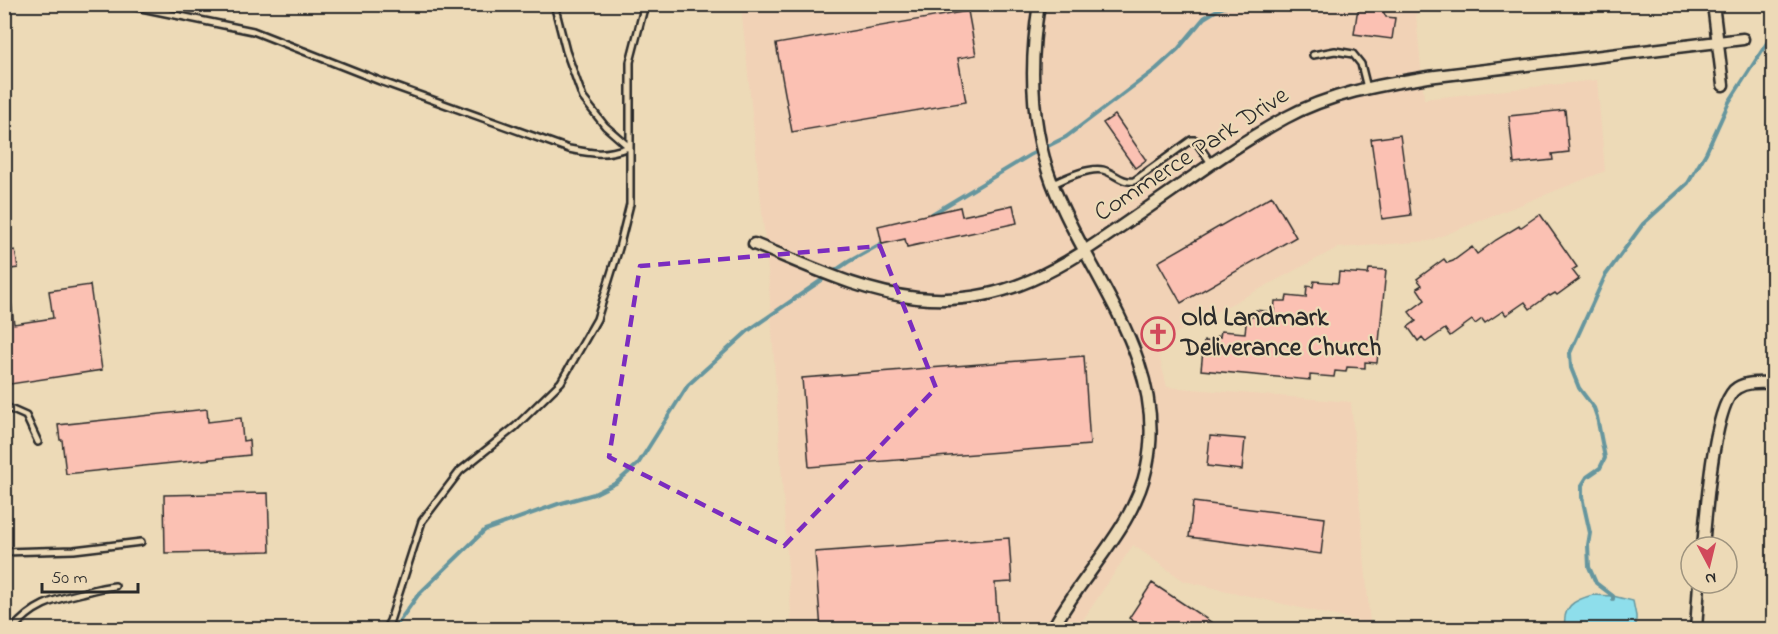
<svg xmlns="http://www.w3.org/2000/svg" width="1778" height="634" font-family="'Indie Flower',sans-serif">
<rect width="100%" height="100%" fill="#eddab7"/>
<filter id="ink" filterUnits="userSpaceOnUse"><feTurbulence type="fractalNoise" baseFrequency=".0167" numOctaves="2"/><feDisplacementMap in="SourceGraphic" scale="12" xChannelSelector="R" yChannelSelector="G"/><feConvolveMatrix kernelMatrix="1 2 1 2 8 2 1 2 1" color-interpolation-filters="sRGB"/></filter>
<g filter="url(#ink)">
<path fill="#f1d2b6" d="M741,5H1415L1424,99L1597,80L1605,171L1429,241L1337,248L1156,344L1167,387L1351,402L1370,624L1184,581L1133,545L1077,629H792L768,270Z"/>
<path fill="#8edeeb" stroke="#66969e" stroke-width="1.5" d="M1593,595L1613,596L1633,601L1636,616V629H1565C1562,607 1573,600 1593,595Z"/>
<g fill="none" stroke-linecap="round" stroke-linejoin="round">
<path stroke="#66969e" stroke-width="4" d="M932,214L1030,155L1066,137L1156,69L1178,49L1204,18L1217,10L1232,4
M1613,599V596L1596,583L1589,567L1588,545L1590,533L1582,497V485L1587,477L1600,468L1605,458L1597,417L1594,408L1579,388L1571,368L1570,353L1605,276L1643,224L1688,183L1706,153L1729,102L1774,32
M393,630L418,595L485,530L558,504L594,494L616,483L638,464L688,385L749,330L848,262L886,241"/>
</g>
<path fill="#fbc1b3" stroke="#2b2b2b" stroke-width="1.5" d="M1361,4L1382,9L1386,17L1395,18L1392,39L1354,34L1357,14Z
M968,11L976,55L958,58L966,102L792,132L776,44Z
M1565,110L1569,152L1552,154L1553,160L1514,164L1509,116Z
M1115,115L1146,160L1135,168L1103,123Z
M1400,135L1411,215L1382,219L1371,139Z
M1272,196L1296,237L1181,303L1158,262Z
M1013,205L1017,223L907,247L905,239L882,244L878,226L960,207L962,216Z
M1540,214L1577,267L1572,270L1579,279L1557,295L1555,293L1550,296L1549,295L1530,309L1525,302L1506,315L1503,311L1485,323L1482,319L1475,324L1472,320L1450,336L1445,329L1426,342L1422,337L1418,341L1408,327L1416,321L1409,312L1425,300L1417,288L1422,285L1417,279L1444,259L1447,263L1453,261L1472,247L1477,254L1496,240L1519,226L1520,228Z
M15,250L18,268L4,270V252Z
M1369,269L1386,270L1377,363L1365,362V368L1347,367L1346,372L1335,371L1334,377L1310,375V380L1201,370L1204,341L1216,342L1217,336L1220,337L1221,331L1245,333L1247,316L1256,317V310L1274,312L1275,301H1286L1287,296L1306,298L1307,286L1313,287L1314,281L1338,283L1339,272L1368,274Z
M90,285L102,370L4,385V302L11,301L14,324L53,318L49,291Z
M1084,356L1090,445L809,467L802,378Z
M207,409L208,422L241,418L243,441L249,440L250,455L66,474L62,440H60L58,425Z
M1210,436L1245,439L1242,470L1207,466Z
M268,493L270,551L165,553L164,495Z
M1193,502L1325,518L1321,554L1189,537Z
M1009,538L1012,582L995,583L998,628L821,630L815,552Z
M1152,583L1223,630H1146L1129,618Z"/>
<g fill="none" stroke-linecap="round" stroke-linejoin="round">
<defs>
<path id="lane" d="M122,4L253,31L380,81L569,149C594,154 605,156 629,147L605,126L583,98L566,51L554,4
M1313,55L1335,51L1353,54L1361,64L1367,88
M1053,184C1065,178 1090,167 1103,170C1115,173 1121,183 1134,181L1191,140H1195L1211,163
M4,408H8L26,416L38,442
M4,552L74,550L141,542
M12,630C33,605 52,600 82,593C93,590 103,587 115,586
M385,630L390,621L422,521L460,471L515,427L561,382L597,319L619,248L630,204V62L645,4"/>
<path id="street" d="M1039,4C1029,65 1030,125 1052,183C1087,275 1169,361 1147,466C1134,529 1081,574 1052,630
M1713,4L1723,85
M754,244C807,265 860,292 917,298C1007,307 1064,266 1133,218C1183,184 1232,147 1285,118C1329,94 1379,85 1428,77L1743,39
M1703,547C1706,517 1713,402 1737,388C1748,381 1762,383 1774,383
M1696,630L1699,583"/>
</defs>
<use href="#lane" stroke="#2b2b2b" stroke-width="10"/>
<use href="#street" stroke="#2b2b2b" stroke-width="15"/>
<use href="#lane" stroke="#eddab7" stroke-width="5"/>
<use href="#street" stroke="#eddab7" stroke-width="10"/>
</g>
</g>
<path fill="none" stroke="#7b2cbf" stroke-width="4.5" stroke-dasharray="12 8" stroke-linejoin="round" d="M880,246L936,388L784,546L609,457L640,266Z"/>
<defs>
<symbol id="church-ring" viewBox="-11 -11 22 22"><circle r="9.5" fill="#eddab7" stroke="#d1495b" stroke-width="1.5"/><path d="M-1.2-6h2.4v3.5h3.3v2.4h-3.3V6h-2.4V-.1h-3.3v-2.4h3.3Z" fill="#d1495b"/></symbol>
</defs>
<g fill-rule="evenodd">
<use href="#church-ring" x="1139" y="315" width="38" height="38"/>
</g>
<g text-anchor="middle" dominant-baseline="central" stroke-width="4.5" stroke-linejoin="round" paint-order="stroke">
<g font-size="26" fill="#2b2b2b" stroke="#eddab7">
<text transform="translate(1192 155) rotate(-33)">Commerce Park Drive</text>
</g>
<g font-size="26" font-weight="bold" fill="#2b2b2b" stroke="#eddab7" text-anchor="start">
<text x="1181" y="319">Old Landmark<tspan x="1181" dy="30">Deliverance Church</tspan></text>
</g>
</g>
<rect width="1778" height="634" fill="none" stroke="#eddab7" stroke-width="24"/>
<rect x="12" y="12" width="1754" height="610" fill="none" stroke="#2b2b2b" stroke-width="2" filter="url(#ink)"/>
<g transform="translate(1709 565) rotate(173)"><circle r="28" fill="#eddab7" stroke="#9f947f" stroke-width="1.5"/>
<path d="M0-4.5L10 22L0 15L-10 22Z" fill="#d1495b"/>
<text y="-9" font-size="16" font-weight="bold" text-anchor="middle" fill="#2b2b2b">N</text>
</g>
<path d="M42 583v9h96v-9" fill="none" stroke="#2b2b2b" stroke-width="3"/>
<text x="51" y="583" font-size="18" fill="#2b2b2b" stroke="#eddab7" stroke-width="4.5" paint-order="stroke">50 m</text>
</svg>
